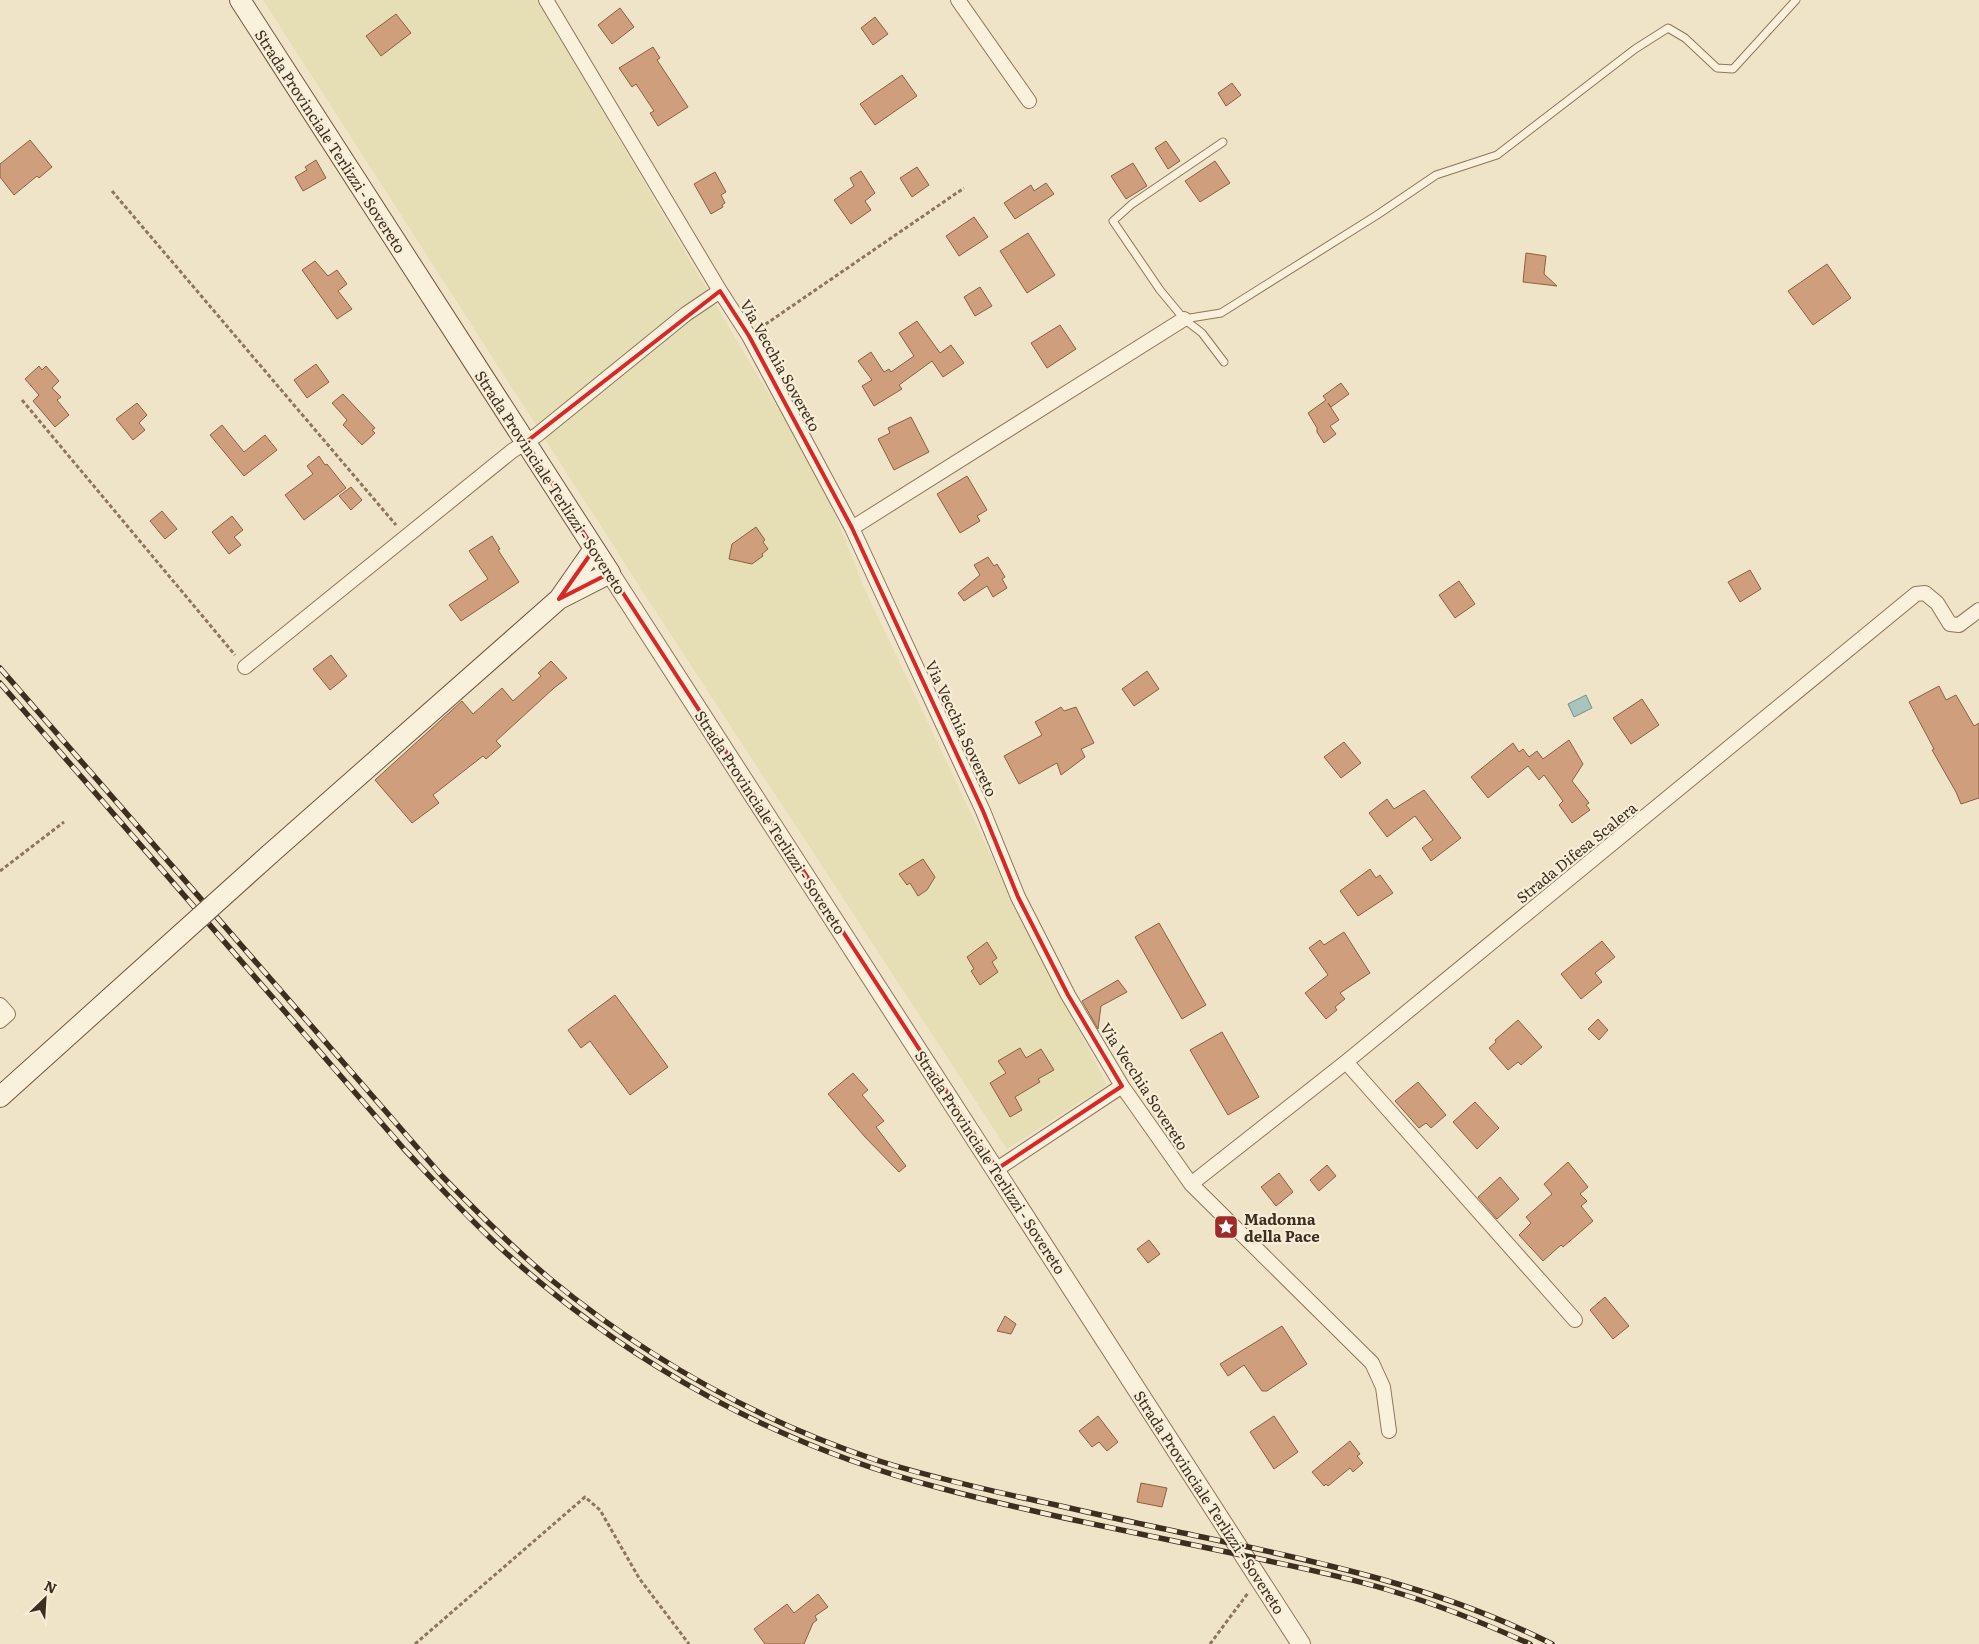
<svg xmlns="http://www.w3.org/2000/svg" width="1979" height="1644" font-family="Literata,serif">
<rect width="100%" height="100%" fill="#f0e4c8"/>
<path fill="#e6deb5" d="M263,0H537L750,363L819,474L866,592L995,864L1107,1085L1007,1149L656,612Z"/>
<path fill="#a9c4bc" stroke="#6f938a" d="M1586,695L1592,708L1574,717L1568,704Z"/>
<path fill="#cf9f7d" stroke="#8d5f41" d="M620,8L634,27L612,44L598,25Z
M396,14L411,33L381,56L366,36Z
M875,17L888,34L873,45L861,28Z
M653,47L660,58L657,60L688,107L658,126L650,113L654,111L636,84L632,87L619,68Z
M902,75L917,96L875,125L860,104Z
M1232,83L1241,95L1226,106L1218,93Z
M30,140L52,167L39,178L37,176L14,195L0,177V164Z
M1166,141L1180,161L1168,169L1155,148Z
M316,160L326,178L303,191L295,177L307,170L305,167Z
M1215,161L1230,183L1200,202L1185,181Z
M1133,163L1147,186L1126,199L1111,176Z
M917,167L929,185L912,197L900,178Z
M861,171L875,193L865,201L871,210L851,224L834,200L854,186L850,178Z
M715,172L726,192L721,195L725,203L722,205L723,207L711,214L694,184Z
M1046,183L1054,194L1015,219L1004,203L1031,185L1034,191Z
M974,217L988,237L959,256L946,236Z
M1028,233L1055,275L1027,293L1000,251Z
M1526,253L1546,256L1544,274L1557,286L1523,282Z
M315,261L328,276L337,270L347,284L338,291L352,309L337,319L302,270Z
M1827,264L1851,298L1813,325L1788,291Z
M980,287L992,306L975,316L964,297Z
M917,321L940,353L951,345L964,363L943,377L932,361L899,385L902,389L874,406L862,386L872,380L858,361L871,352L884,372L889,369L891,372L914,356L899,333Z
M1060,325L1076,349L1047,368L1031,343Z
M316,364L329,382L307,398L294,380Z
M39,366L42,370L46,366L59,381L52,388L61,397L57,400L69,415L55,427L33,401L39,395L25,379Z
M1341,383L1349,394L1331,407L1328,403L1339,420L1330,426L1336,434L1324,443L1317,432V428L1308,413L1326,400L1323,396Z
M343,394L375,428L372,430L375,433L362,445L343,425L347,420L332,403Z
M137,403L147,415L139,423L145,430L133,440L116,419Z
M911,417L929,452L894,470L878,439L890,433L888,428Z
M222,425L244,452L265,435L277,450L244,476L210,435Z
M319,456L325,465L327,464L346,488L304,520L285,495L313,474L307,466Z
M967,476L987,510L977,516L980,521L960,533L937,494Z
M351,487L362,500L351,510L339,496Z
M162,511L177,529L165,539L150,521Z
M232,516L243,530L234,537L241,545L229,554L212,532Z
M756,527L765,540L763,542L768,549L762,554L763,556L752,564L729,559L732,544Z
M492,536L500,549L498,550L519,582L461,621L449,605L488,579L469,551Z
M988,557L994,566L997,564L1005,577L1002,579L1007,588L993,597L987,586L964,601L958,593L980,575L974,565Z
M1750,570L1761,589L1740,602L1728,582Z
M1459,581L1475,604L1455,618L1439,595Z
M331,655L347,676L330,690L313,669Z
M551,661L567,678L554,688L496,741L501,746L486,759L483,756L433,795L439,803L412,823L375,780L462,701L473,714L502,688L513,701L541,676L538,673Z
M1147,671L1159,689L1134,706L1122,689Z
M1939,686L1946,700L1956,695L1974,726L1979,723V798L1961,804L1956,792L1932,750L1934,749L1909,702Z
M1642,699L1659,725L1631,744L1613,718Z
M1061,707L1064,711L1076,707L1094,743L1081,749L1085,757L1061,775L1057,763L1019,784L1004,756L1042,735L1035,722Z
M1569,740L1583,764L1572,781L1589,803L1586,805L1590,810L1572,823L1559,805L1563,801L1544,775L1539,780L1528,766L1488,798L1471,777L1513,743L1519,752L1523,749L1529,757L1537,751L1543,759Z
M1344,742L1361,763L1341,778L1324,757Z
M1424,790L1461,838L1431,861L1422,848L1433,840L1415,816L1387,837L1369,813L1387,799L1394,809Z
M923,859L935,877L927,890L918,896L910,883L907,885L899,874Z
M1370,869L1376,878L1380,875L1393,893L1358,916L1340,891Z
M1159,923L1206,1005L1182,1019L1135,937Z
M1344,932L1370,973L1340,993L1345,999L1335,1007L1337,1010L1326,1019L1305,993L1328,975L1309,948L1320,940L1324,945Z
M1602,941L1615,957L1595,973L1602,982L1581,999L1561,974Z
M987,942L997,958L992,962L998,972L980,985L971,971L974,969L967,957Z
M1118,980L1127,992L1101,1006L1098,1029L1082,1001Z
M615,995L668,1067L630,1095L590,1041L581,1048L568,1030Z
M1598,1019L1608,1030L1599,1040L1588,1029Z
M1518,1020L1542,1047L1521,1065L1518,1062L1508,1070L1489,1048L1496,1042L1495,1040Z
M1222,1032L1259,1097L1228,1115L1190,1050Z
M1020,1048L1026,1058L1041,1049L1054,1070L1038,1079L1040,1082L1015,1097L1022,1110L1010,1117L990,1083L1006,1073L998,1061Z
M853,1073L868,1090L862,1095L884,1121L876,1127L906,1166L899,1172L865,1137L828,1094Z
M1418,1082L1446,1115L1431,1128L1426,1123L1419,1128L1395,1101Z
M1475,1102L1499,1128L1477,1149L1453,1122Z
M1568,1162L1588,1187L1580,1194L1587,1201L1581,1206L1593,1221L1563,1247L1561,1245L1543,1261L1519,1235L1531,1223L1526,1217L1552,1194L1544,1184Z
M1327,1165L1336,1176L1319,1191L1310,1180Z
M1279,1173L1293,1192L1276,1206L1261,1187Z
M1500,1177L1519,1199L1497,1219L1478,1197Z
M1149,1240L1160,1254L1148,1263L1137,1249Z
M1605,1297L1629,1326L1613,1339L1590,1310Z
M1005,1316L1016,1324L1011,1334L997,1331Z
M1282,1326L1307,1364L1267,1391H1262L1244,1365L1228,1376L1220,1364Z
M1098,1416L1118,1442L1107,1451L1099,1442L1092,1447L1079,1431Z
M1274,1416L1298,1452L1274,1469L1250,1432Z
M1350,1441L1360,1454L1357,1456L1363,1463L1353,1472L1350,1468L1328,1486L1326,1484L1324,1486L1312,1472Z
M1141,1483L1167,1488L1162,1507L1137,1502Z
M818,1594L828,1607L815,1616L817,1620L813,1623L804,1644H765L754,1629L787,1604L794,1613Z"/>
<g fill="none" stroke-linecap="round" stroke-linejoin="round">
<defs>
<path id="service" d="M1223,142L1132,204L1113,221L1160,290L1184,319L1202,333L1224,362
M1184,319L1221,313L1377,215L1436,175L1497,155L1635,49L1668,28L1685,38L1717,68L1733,69L1796,0"/>
<path id="minor" d="M546,0L720,291L749,336L852,528L983,811L1018,897L1068,995L1122,1086L1191,1184L1372,1363L1383,1387L1389,1431
M958,0L1029,101
M852,528L1184,319
M245,667L512,451L537,435L686,314L720,291
M0,1005L8,1014L0,1021
M1346,1062L1575,1320
M997,1169L1122,1086
M1191,1184L1346,1062L1916,594L1925,593L1937,603L1950,624L1959,625L1979,610"/>
<path id="tertiary" d="M610,573L1301,1644"/>
<path id="secondary" d="M240,0L610,573L559,599
M270,854L559,599L594,549
M0,1097L110,998"/>
</defs>
<use href="#service" stroke="#8d765c" stroke-width="9"/>
<use href="#minor" stroke="#8d765c" stroke-width="16"/>
<use href="#tertiary" stroke="#8d765c" stroke-width="20"/>
<use href="#secondary" stroke="#6f573f" stroke-width="22"/>
<path stroke="#8d765c" stroke-width="3" stroke-dasharray="4 2.5" stroke-linecap="butt" d="M112,191L396,525
M760,328L964,188
M22,400L235,655
M0,871L64,822
M415,1644L585,1497L600,1510L639,1578L689,1644
M1210,1644L1248,1593"/>
<use href="#service" stroke="#faf1dc" stroke-width="7"/>
<use href="#minor" stroke="#faf1dc" stroke-width="14"/>
<use href="#tertiary" stroke="#faf1dc" stroke-width="18"/>
<use href="#secondary" stroke="#faf1dc" stroke-width="20"/>
<defs>
<path id="rail" d="M0,668L442,1176C476,1211 511,1246 549,1278C646,1358 757,1420 876,1460C923,1475 971,1486 1019,1497C1063,1506 1107,1517 1151,1526C1288,1556 1426,1580 1552,1644
M0,683L404,1149C437,1184 470,1220 506,1253C629,1364 778,1446 940,1488C1045,1516 1153,1536 1260,1559C1305,1569 1351,1578 1395,1592C1442,1606 1486,1624 1530,1644"/>
</defs>
<use href="#rail" stroke="#3d2e20" stroke-width="5.5"/>
<use href="#rail" stroke="#f7eed8" stroke-width="4" stroke-dasharray="11" stroke-linecap="butt"/>
<defs>
<path id="secondary-bridge" d="M110,998L270,854"/>
</defs>
<use href="#secondary-bridge" stroke="#6f573f" stroke-width="22" stroke-linecap="butt"/>
<use href="#secondary-bridge" stroke="#faf1dc" stroke-width="20"/>
</g>
<path fill="none" stroke="#d62828" stroke-width="4" stroke-linejoin="round" d="M720,291L749,336L852,528L983,811L1018,897L1068,995L1122,1086L997,1169L610,573L559,599L594,549L526,442Z"/>
<defs>
<symbol id="sight-square" viewBox="-11 -11 22 22"><rect x="-9" y="-9" width="18" height="18" rx="4" fill="#9e2a2b" stroke="#f7eed8"/><path d="M0-6L1.8-2.2L6-1.7L2.9 1.2L3.7 5.4L0 3.3L-3.7 5.4L-2.9 1.2L-6-1.7L-1.8-2.2Z" fill="#fff"/></symbol>
</defs>
<g fill-rule="evenodd">
<use href="#sight-square" x="1212" y="1213" width="28" height="28"/>
</g>
<g text-anchor="middle" dominant-baseline="central" stroke-width="4.5" stroke-linejoin="round" paint-order="stroke">
<g font-size="15" fill="#3d2e20" stroke="#f7eed8">
<text transform="translate(331 141) rotate(57)">Strada Provinciale Terlizzi - Sovereto</text>
<text transform="translate(781 365) rotate(61)">Via Vecchia Sovereto</text>
<text transform="translate(551 482) rotate(57)">Strada Provinciale Terlizzi - Sovereto</text>
<text transform="translate(962 728) rotate(65)">Via Vecchia Sovereto</text>
<text transform="translate(771 822) rotate(57)">Strada Provinciale Terlizzi - Sovereto</text>
<text transform="translate(1576 852) rotate(-39)">Strada Difesa Scalera</text>
<text transform="translate(1145 1086) rotate(57)">Via Vecchia Sovereto</text>
<text transform="translate(991 1162) rotate(57)">Strada Provinciale Terlizzi - Sovereto</text>
<text transform="translate(1210 1502) rotate(57)">Strada Provinciale Terlizzi - Sovereto</text>
</g>
<g font-size="15" font-weight="bold" fill="#3d2e20" stroke="#f7eed8" text-anchor="start">
<text x="1244" y="1218">Madonna<tspan x="1244" dy="17">della Pace</tspan></text>
</g>
</g>
<g transform="translate(45 1599) rotate(25)" stroke="#f7eed8" stroke-width="4" paint-order="stroke">
<path d="M0-4L9 19L0 12L-9 19Z" fill="#3d2e20"/>
<text y="-8" font-size="14" font-weight="bold" text-anchor="middle" fill="#3d2e20">N</text>
</g>
</svg>
